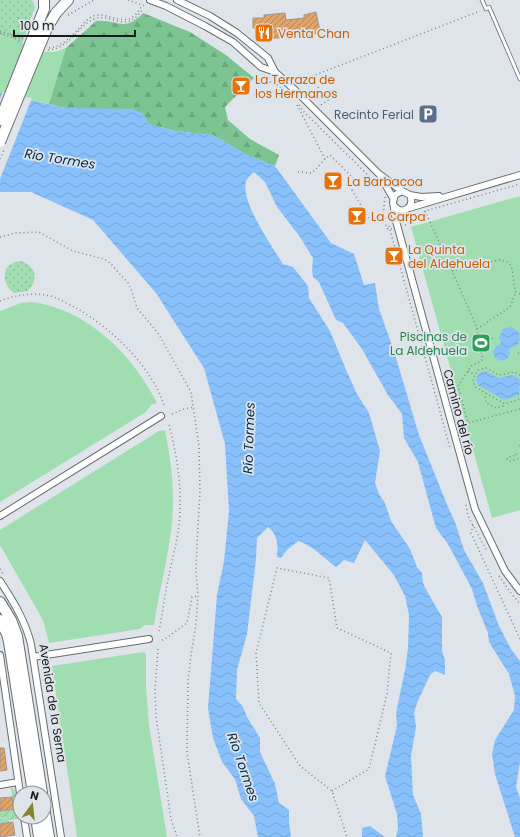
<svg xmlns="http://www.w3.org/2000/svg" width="520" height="837" font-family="Poppins,sans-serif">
<defs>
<pattern id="forest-firs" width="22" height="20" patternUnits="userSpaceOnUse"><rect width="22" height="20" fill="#7cc491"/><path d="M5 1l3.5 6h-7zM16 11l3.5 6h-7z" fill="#6ba87d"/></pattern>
<pattern id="park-dots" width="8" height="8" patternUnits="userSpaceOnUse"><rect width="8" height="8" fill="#a0deb1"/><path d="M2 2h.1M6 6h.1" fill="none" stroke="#89be98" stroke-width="1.8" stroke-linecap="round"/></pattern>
<pattern id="garden-furrows" width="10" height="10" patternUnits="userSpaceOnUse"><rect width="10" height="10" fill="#a0deb1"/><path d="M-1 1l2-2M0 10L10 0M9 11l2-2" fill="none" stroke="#89be98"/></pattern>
<pattern id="water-waves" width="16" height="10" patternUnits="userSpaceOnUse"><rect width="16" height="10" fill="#88c0fb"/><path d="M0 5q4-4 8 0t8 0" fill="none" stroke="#75a4d7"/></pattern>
<pattern id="building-hatch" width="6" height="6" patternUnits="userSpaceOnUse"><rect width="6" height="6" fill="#e0a46a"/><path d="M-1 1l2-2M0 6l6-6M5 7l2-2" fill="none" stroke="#b58557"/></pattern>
</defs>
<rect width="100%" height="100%" fill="#dee4e9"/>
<path fill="#a0deb1" d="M0,35L46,52H55L66,48L49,104L0,93Z
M520,196V510L492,518L411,227Z
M32,302C87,309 133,355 157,403L151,405L146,412L0,502V311L21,303Z
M165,430C171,461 175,491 172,522C169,556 159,590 154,625H145L140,629L49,643L43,620L0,545V530L159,431Z
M143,652L146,653V686L149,725L167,837H77L52,666Z"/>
<path fill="url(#forest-firs)" d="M143,13L190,32L226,55L254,78L225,107L228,120L250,139L279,155L275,166L247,155L213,135L175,131L149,124L142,113L65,108L49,104L66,48L96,21C118,19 124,33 143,13Z"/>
<path fill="url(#park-dots)" d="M0,0H32L35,7L22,44L0,35Z
M21,261C31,264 38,273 33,284C32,287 29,289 28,291L13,293V292C0,282 2,262 21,261Z"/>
<path fill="url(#garden-furrows)" d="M11,788L14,789L16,793L19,819L9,820V823L0,824V819L8,817L0,818V811L14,809Z"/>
<path fill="url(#water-waves)" d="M0,93L65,108L133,109L142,113L149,124L175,131L213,135L247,155L275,166L331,243L354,254L364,285L375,283L379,309L394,351L419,435L448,507L455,522L464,550L483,583L499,626L511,649L520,661V762L516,787L520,798V837H515L495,774L492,754L495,740L514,710L515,696L509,674L489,642L488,633L477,606L472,589L448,544L436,528L418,462L404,438L402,414L388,395L362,349L343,323L336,320L319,282L313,277L312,270L313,258L300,237L277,207L265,182L254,172C252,174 249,177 247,179C237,197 273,248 283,264L293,267L308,286L309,298L330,331L347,372L357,394L369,413L380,451L375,483L379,494L385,503L391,521L410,549L417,567L422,573L423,583L428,593L442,617V651L445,660V675L435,671L430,675L417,703L414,713L416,727L411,756L413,795L421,814L423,837H396L398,829L397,814L385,776L397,726L396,713L405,670L408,648L409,615L405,596L394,575L365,540L354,563L344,560L336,567C323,558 314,546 298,541L287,550L281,558L277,557C278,544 278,535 268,527L257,538L256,559L247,634L237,670L236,699L243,707L247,717L260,738V752L275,784L279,803L289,810V823L291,837H258L254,816L241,799L235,779L222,762L213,738L208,708L217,595L224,561L229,512L225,444L204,368L156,293L93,220L31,192H0Z
M511,327L519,332L520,340L517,346L510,348L509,350L510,354L507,359L501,361L495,358L493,352L496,346L500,345L501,342L499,337L503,329Z
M486,371L499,378L512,375L520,379L519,395L504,400L478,385L476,379L479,373Z
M370,826L385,837H362V828Z"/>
<path fill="#dee4e9" d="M3,92L32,98L0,179V99Z"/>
<path fill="url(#building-hatch)" stroke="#9d9793" d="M316,12L320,31L309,37L308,32L284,35V38H267V33H260V28H253V18H264V15L285,13L286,20L304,18V15Z
M0,748H4L7,770L0,771Z
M12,797L14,809L0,811V798Z
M13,822L15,835L0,837V824Z"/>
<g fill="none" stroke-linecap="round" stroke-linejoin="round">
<defs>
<path id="service" d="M482,0L486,9L489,7L520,79"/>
<path id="minor" d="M150,0L166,6L205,26L233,42L261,67L275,72L296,91L379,174L402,191
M177,0L210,16L237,33L268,58L275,72
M381,177L393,198
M410,195L421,197L439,196
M394,206C403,216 415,207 410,195L402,191L395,195L393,202L396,221L475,509L505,571L520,591
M409,208L520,175
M0,516L161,416
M0,581C13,601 25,620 31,644L61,837
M0,655L20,793
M33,657L149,639
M0,785L18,782
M24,817L27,837"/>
<path id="primary" d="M44,9V0
M56,13L68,0
M0,602L11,620L17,636L42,793
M0,620L7,634L9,642L33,793
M44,807L49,837
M36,817L39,837"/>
</defs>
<use href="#service" stroke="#686e72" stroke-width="4.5"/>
<use href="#minor" stroke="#686e72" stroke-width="8"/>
<use href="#primary" stroke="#686e72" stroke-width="12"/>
<path stroke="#808488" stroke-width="1.5" stroke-dasharray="1 3" stroke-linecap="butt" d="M128,0L145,6
M68,15L94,0
M0,31L23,39
M0,33L22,41
M49,48C64,46 73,35 83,24C86,21 89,18 93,16C110,10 128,34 142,5
M48,50C71,48 76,27 94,19C111,12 125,35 142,10
M264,76C270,85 275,82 281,88
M297,105L325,159
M299,105L303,111L376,183
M321,105L328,100L310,77L480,11
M298,172L312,173L325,159L330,155L353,178L352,190L369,219L388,217
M385,197C384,208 381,219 388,229H392
M425,211L452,271
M405,225L419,219L425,211L520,184
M389,226L450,448
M0,237L16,233L39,232L73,251L104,259L110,263L128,283L131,289L137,308L158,333L191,392L199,446L200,491L197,543L196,571L198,596L196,624L191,655L188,681L187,753L200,837
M520,294L516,292C515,289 514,286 514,282C511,271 515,261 499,260L452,271L475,323C479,335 479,347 483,359L480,362L472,365L458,386L468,423L520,409
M0,301C16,295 33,292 51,296C60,299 70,305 78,309C113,330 151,366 164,405
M477,329L510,307L516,292
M480,341L494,338
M518,353L520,354
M468,371L475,375
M520,375L514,372L499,375L486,368L478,370L473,379L475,387L505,404L520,399
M486,393L485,395L486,403L496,408L503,406L505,404
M172,414L184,409L194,407
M520,445V446
M516,454L517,455L508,457L507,459L510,461L520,458
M466,505L468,516L487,551
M473,525L471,533L520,639
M0,569L3,574
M499,576L511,593L520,604
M159,631C162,616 164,600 167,585C172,558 180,535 180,507C181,479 176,452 169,425
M162,640L165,639L187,623L192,597L198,596
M158,649L155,690L156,716L171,819L177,837
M332,791L369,769L387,694L391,653L337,628L329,578L277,568L256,653L259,703L300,766L332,791L347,837"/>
<use href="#service" stroke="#fff" stroke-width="3"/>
<use href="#minor" stroke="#fff" stroke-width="6"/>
<use href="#primary" stroke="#fff" stroke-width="10"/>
<defs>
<path id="primary-bridge" d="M0,120L44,9
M0,142L47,28L56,13"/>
</defs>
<use href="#primary-bridge" stroke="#686e72" stroke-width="12" stroke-linecap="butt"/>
<path stroke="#808488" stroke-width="1.5" stroke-dasharray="1 3" stroke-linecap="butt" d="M0,159L4,150"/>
<use href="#primary-bridge" stroke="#fff" stroke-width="10"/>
</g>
<defs>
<symbol id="restaurant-square" viewBox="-11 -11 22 22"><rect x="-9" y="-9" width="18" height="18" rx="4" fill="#e8710a" stroke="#dee4e9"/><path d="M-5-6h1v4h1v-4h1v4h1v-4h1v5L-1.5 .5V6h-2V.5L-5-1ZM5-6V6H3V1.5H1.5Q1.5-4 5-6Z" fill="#fff"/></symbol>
<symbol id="bar-square" viewBox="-11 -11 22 22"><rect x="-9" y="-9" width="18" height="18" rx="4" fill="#e8710a" stroke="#dee4e9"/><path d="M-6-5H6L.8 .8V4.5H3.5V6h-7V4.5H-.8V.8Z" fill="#fff"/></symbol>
<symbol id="parking-square" viewBox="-11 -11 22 22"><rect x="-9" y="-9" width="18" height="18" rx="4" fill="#5c6f8a" stroke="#dee4e9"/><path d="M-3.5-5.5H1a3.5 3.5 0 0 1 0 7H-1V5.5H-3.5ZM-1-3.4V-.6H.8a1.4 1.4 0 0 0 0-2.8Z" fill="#fff"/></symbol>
<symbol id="stadium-square" viewBox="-11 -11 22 22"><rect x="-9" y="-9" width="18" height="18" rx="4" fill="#2e9e5b" stroke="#dee4e9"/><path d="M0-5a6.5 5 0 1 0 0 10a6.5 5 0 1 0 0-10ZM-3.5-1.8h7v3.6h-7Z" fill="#fff"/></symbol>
</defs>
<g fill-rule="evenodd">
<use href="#restaurant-square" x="253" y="22" width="22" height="22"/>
<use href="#bar-square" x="230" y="75" width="22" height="22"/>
<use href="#parking-square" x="417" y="103" width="22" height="22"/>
<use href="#bar-square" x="322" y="170" width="22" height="22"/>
<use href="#bar-square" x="346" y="205" width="22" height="22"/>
<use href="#bar-square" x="383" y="245" width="22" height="22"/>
<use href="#stadium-square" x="470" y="332" width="22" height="22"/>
</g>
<g text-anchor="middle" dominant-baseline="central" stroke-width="3.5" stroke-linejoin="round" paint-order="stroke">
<g font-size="12" fill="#c56008" stroke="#dee4e9" text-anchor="start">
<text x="278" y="33">Venta Chan</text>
<text x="255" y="79">La Terraza de<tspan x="255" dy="14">los Hermanos</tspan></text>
<text x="347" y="181">La Barbacoa</text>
<text x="371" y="216">La Carpa</text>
<text x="408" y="249">La Quinta<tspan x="408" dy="14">del Aldehuela</tspan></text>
</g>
<g font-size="12" fill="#4e5e75" stroke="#dee4e9" text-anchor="end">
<text x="414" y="114">Recinto Ferial</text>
</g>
<g font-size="12" fill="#27864d" stroke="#dee4e9" text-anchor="end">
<text x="467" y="336">Piscinas de<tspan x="467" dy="14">La Aldehuela</tspan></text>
</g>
<g font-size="12" fill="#191b1d" stroke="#dee4e9">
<text transform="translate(459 412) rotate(75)">Camino del río</text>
<text transform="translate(53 703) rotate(81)">Avenida de la Serna</text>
</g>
<g font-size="13" font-style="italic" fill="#012a4e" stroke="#dee4e9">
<text transform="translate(60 159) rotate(9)">Río Tormes</text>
<text transform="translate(249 438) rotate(-88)">Río Tormes</text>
<text transform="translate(243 767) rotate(71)">Río Tormes</text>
</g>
</g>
<g transform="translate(32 805) rotate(15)"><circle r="19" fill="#dee4e9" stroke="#8f9497"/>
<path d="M0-3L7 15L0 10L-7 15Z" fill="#818530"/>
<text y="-6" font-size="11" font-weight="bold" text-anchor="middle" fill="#191b1d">N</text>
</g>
<path d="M14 30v6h121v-6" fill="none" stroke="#191b1d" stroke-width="2"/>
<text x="20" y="30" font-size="12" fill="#191b1d" stroke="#dee4e9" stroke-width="3" paint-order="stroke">100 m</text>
</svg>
